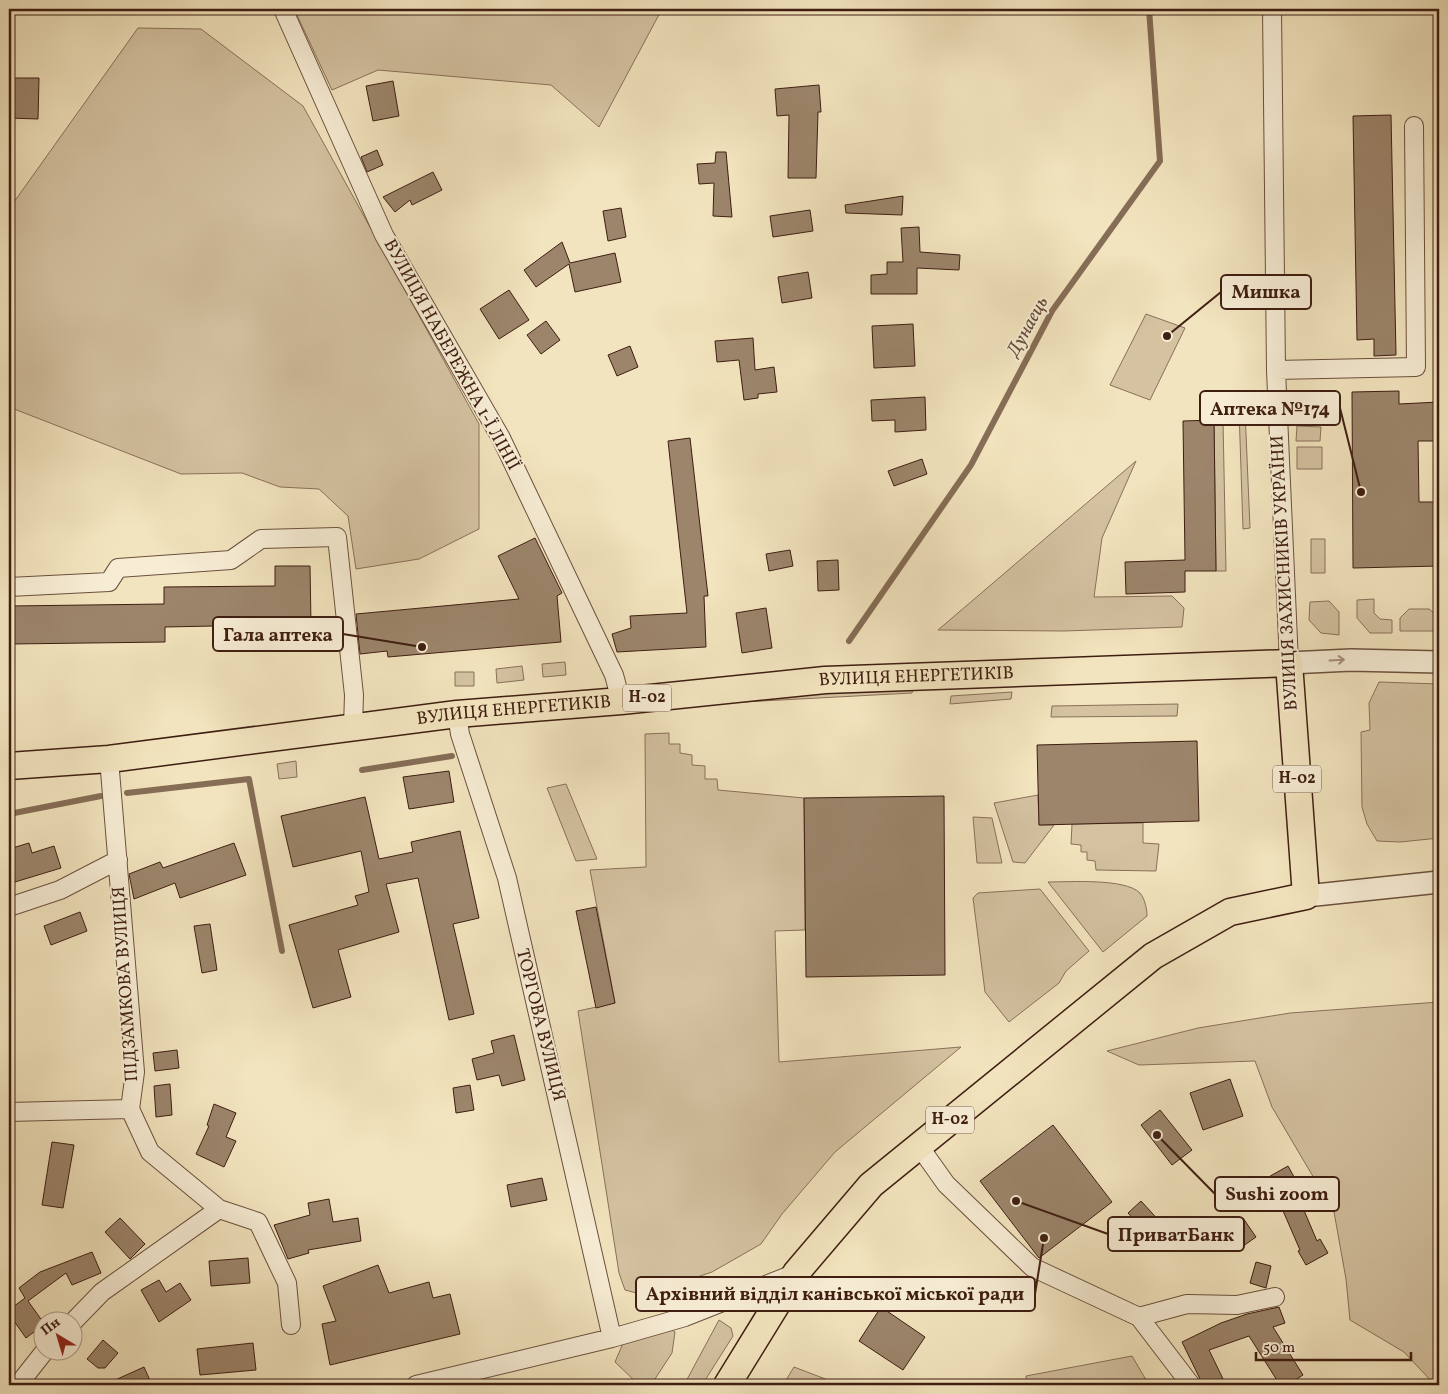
<svg xmlns="http://www.w3.org/2000/svg" width="1448" height="1394" font-family="Vollkorn,serif">
<rect width="100%" height="100%" fill="#f2e4be"/>
<filter id="stains"><feTurbulence type="fractalNoise" baseFrequency=".004" numOctaves="4"/><feColorMatrix values="0 0 0 0 .2 0 0 0 0 .09 0 0 0 0 .02 0 0 0 .5 -.17"/></filter>
<radialGradient id="worn" r=".72"><stop offset=".6" stop-color="#630" stop-opacity="0"/><stop offset="1" stop-color="#630" stop-opacity=".3"/></radialGradient>
<path fill="#d4c2a1" stroke="#8a705a" d="M301,9H662L599,127L551,85L378,70L332,90L296,13Z
M138,28L201,29L303,106L479,424V529L419,559L356,569L348,516L319,489L280,487L242,473L181,474L9,407V209Z
M1146,314L1185,328L1150,400L1110,385Z
M1239,410H1245L1250,528L1243,529Z
M1214,420H1223L1226,571H1216Z
M1297,426L1321,427L1320,441H1296Z
M1297,447H1322V469H1297Z
M1136,461L1102,538L1094,597L1172,596L1184,608L1182,627L1064,631L938,630Z
M1311,539H1325V573H1311Z
M1374,599V613L1380,619L1392,620V633H1370L1357,618V600Z
M1329,601L1339,612V635L1321,633L1309,620L1310,602Z
M1409,609H1429L1439,617V631H1400V618Z
M565,662L566,675L543,677L542,664Z
M522,666L524,680L497,683L496,669Z
M455,672H474V686H455Z
M1379,682L1439,684V838L1400,842L1377,841L1367,824L1362,807L1361,732L1370,730L1369,703Z
M913,687L912,693L743,702L735,696Z
M1012,692L1011,699L950,704L951,696Z
M1178,704L1177,716L1051,717L1052,706Z
M669,733V744H680V753L692,755V765L705,766V779H717L718,790L804,798L805,930L775,931L779,1062L961,1047L835,1152L782,1214L761,1244L712,1272L644,1295L625,1290L619,1273L578,1011L615,1003L590,870L646,867L645,734Z
M296,761L297,777L279,779L277,764Z
M566,784L597,859L576,861L547,788Z
M1038,795L1039,825H1054L1025,863L1013,862L994,803Z
M973,817L992,818L1002,863H977Z
M1143,823V843L1159,844L1156,871L1096,870L1095,861L1087,860V852H1081V845L1071,844L1072,824Z
M1048,882C1069,882 1125,878 1140,893C1145,899 1147,909 1147,916L1103,952Z
M1040,889L1089,951L1066,971L1059,983L1009,1022L985,992L973,898L978,893Z
M1439,1002V1385H1435L1404,1352L1350,1320L1346,1279L1334,1212L1272,1107L1255,1061L1139,1065L1107,1051L1198,1028L1290,1013Z
M719,1320L731,1328L733,1336L702,1385H684Z
M667,1327L675,1332L672,1353L651,1385H639L615,1362L624,1341Z
M1132,1356L1149,1385H1027L1026,1376Z
M794,1367L841,1385H783Z"/>
<g fill="none" stroke-linecap="round" stroke-linejoin="round">
<path stroke="#866d56" stroke-width="6" d="M849,641L971,465L1052,311L1160,161L1149,9
M362,770L452,756
M127,793L249,779L282,951
M9,814L101,796"/>
</g>
<path fill="#9c856b" stroke="#3f1e12" d="M9,78H39L38,119L9,118Z
M393,81L399,116L373,121L366,86Z
M819,85L821,112H818L816,178H788L789,115L777,116L775,89Z
M1391,115L1396,355L1374,356V339L1357,340L1353,116Z
M377,150L383,165L367,172L361,157Z
M716,152H726L732,217L713,216L714,183L699,184L697,164L715,163Z
M433,172L442,190L412,205L410,200L395,212L383,197Z
M903,196L902,215L846,213L845,205Z
M621,208L626,237L608,241L603,211Z
M810,210L813,231L773,237L770,216Z
M919,227L920,252L960,255L959,270L917,268V294H871V275L887,274V262H903L901,228Z
M562,242L570,263L615,253L621,282L575,292L569,264L536,287L524,270Z
M808,272L812,298L782,303L778,277Z
M509,290L529,320L499,339L480,309Z
M546,321L560,340L541,354L527,335Z
M913,324L915,366L874,368L872,326Z
M753,338L755,370L774,367L777,392L758,394V398L744,400L739,360L717,362L715,341Z
M630,346L638,367L617,376L608,355Z
M1399,391V404L1439,402V441H1418L1419,502H1439V566L1353,568L1352,392Z
M925,397L926,430L895,432V420L872,421L871,400Z
M1214,420L1216,571H1185V592L1126,594L1125,562L1185,560L1183,421Z
M690,438L708,596H704L706,647L617,652L612,634L631,628L630,616L687,613L668,441Z
M922,459L927,474L894,486L888,471Z
M535,538L562,593L557,596L561,642L388,657L387,651L360,654L356,614L519,599L498,556Z
M790,550L793,566L769,571L766,554Z
M838,560L839,590L818,591L817,561Z
M275,566H310L311,624L165,627V642L11,644L10,606L164,604V587L275,586Z
M766,608L772,648L742,653L736,613Z
M1197,741L1199,821L1039,825L1037,745Z
M449,771L454,802L409,809L403,777Z
M944,796L945,975L806,977L804,798Z
M365,797L379,859L413,852L411,842L460,831L479,918L453,924L474,1014L449,1020L418,878L386,884L399,932L338,950L351,997L313,1008L289,925L358,905L355,896L369,892L361,851L293,867L281,816Z
M29,843L32,853L54,846L61,868L15,882L9,861V849Z
M234,843L246,875L180,898L175,883L134,899L129,874L160,862L163,868Z
M596,907L615,1003L596,1008L576,911Z
M80,912L87,931L51,945L44,926Z
M210,924L217,970L202,973L194,926Z
M514,1035L525,1080L502,1086L499,1075L477,1080L472,1059L494,1053L491,1041Z
M177,1050L179,1068L155,1071L153,1053Z
M1230,1079L1243,1116L1203,1130L1190,1093Z
M170,1084L172,1115L156,1117L154,1086Z
M470,1085L474,1110L456,1113L453,1088Z
M214,1104L236,1113L226,1137L236,1141L224,1167L196,1154L209,1126L207,1125Z
M1160,1110L1192,1150L1172,1165L1141,1125Z
M1053,1125L1112,1202L1039,1258L980,1181Z
M52,1142L74,1145L63,1208L42,1205Z
M1288,1166L1298,1184L1294,1187L1317,1241L1320,1239L1328,1253L1306,1265L1298,1251L1300,1250L1277,1197L1269,1202L1258,1183Z
M542,1178L547,1200L511,1207L507,1185Z
M329,1199L333,1222L358,1218L361,1241L308,1250L309,1253L288,1259L274,1225L310,1215L308,1203Z
M1141,1201L1163,1225L1150,1237L1128,1213Z
M120,1218L145,1244L130,1259L105,1232Z
M1243,1218L1256,1237L1236,1251L1223,1232Z
M92,1252L101,1273L72,1285L66,1273L28,1301L43,1322L42,1326L26,1338L9,1314V1310L25,1298L19,1288L40,1272Z
M248,1258L250,1283L211,1286L209,1261Z
M1256,1262L1271,1266L1266,1288L1250,1283Z
M378,1265L389,1293L429,1282L433,1298L450,1294L460,1334L330,1365L322,1324L336,1321L323,1286Z
M159,1280L166,1292L180,1283L191,1300L159,1322L141,1290Z
M881,1307L925,1337L903,1370L859,1341Z
M1279,1307L1285,1323L1273,1327L1303,1375L1287,1385H1280L1249,1336L1209,1350L1226,1385H1203L1182,1342L1221,1323L1247,1314Z
M103,1340L118,1353L105,1368H98L87,1359Z
M253,1343L256,1370L200,1375L197,1349Z
M144,1367L152,1385H104Z"/>
<g fill="none" stroke-linecap="round" stroke-linejoin="round">
<defs>
<path id="minor" d="M283,9L384,235L501,438L614,675L621,701
M1272,9L1276,370L1289,663
M1276,370L1416,367L1414,126
M9,587L109,582L118,568L231,560L261,539L337,537L354,695L353,727
M457,714L460,734L507,878L612,1338
M109,759L135,1072L130,1109
M9,907L60,890L118,860
M130,1109L150,1152L219,1209
M9,1112L130,1109
M919,1146L946,1184L1032,1267L1139,1317L1191,1385
M1139,1317L1187,1304L1237,1305L1275,1297
M72,1323L102,1292L219,1209L258,1222L287,1283L291,1325
M18,1385L44,1352
M416,1385L612,1338L685,1317L796,1273"/>
<path id="tertiary" d="M1289,663L1351,660L1439,662
M1306,896L1439,882"/>
<g id="primary">
<path id="s1" d="M9,766L109,759L457,714L621,701L825,680L1289,663L1306,896L1230,912L1153,956L871,1185L796,1273L727,1385"/>
</g>
</defs>
<use href="#minor" stroke="#6c503d" stroke-width="20"/>
<use href="#tertiary" stroke="#6c503d" stroke-width="24"/>
<use href="#primary" stroke="#3f1e12" stroke-width="29"/>
<use href="#minor" stroke="#f7edd5" stroke-width="18"/>
<use href="#tertiary" stroke="#f7edd5" stroke-width="21"/>
<use href="#primary" stroke="#f2e4be" stroke-width="26"/>
</g>
<defs><path id="oneway-shaft" d="M-6 0H5M1.5-3L5.5 0L1.5 3" fill="none" stroke-width="1.6" stroke-linecap="round" stroke-linejoin="round" transform="scale(1.25)"/></defs>
<use stroke="#a4907d" href="#oneway-shaft" transform="translate(1337 660) rotate(-3)"/>
<g text-anchor="middle" dominant-baseline="central" stroke-width="4" stroke-linejoin="round" paint-order="stroke">
<g fill="#f7edd5" stroke="#765c4c" stroke-width="1">
<rect x="623" y="684.5" width="48" height="27" rx="4"/>
<rect x="1273" y="765.5" width="48" height="27" rx="4"/>
<rect x="926" y="1106.5" width="48" height="27" rx="4"/>
</g>
<g font-size="16" font-weight="bold" fill="#3f1e12">
<text x="647" y="698">Н-02</text>
<text x="1297" y="779">Н-02</text>
<text x="950" y="1120">Н-02</text>
</g>
<g font-size="18" fill="#3f1e12" stroke="#f7edd5">
<text transform="translate(451 355) rotate(61)">ВУЛИЦЯ НАБЕРЕЖНА 1-Ї ЛІНІЇ</text>
<text transform="translate(1285 573) rotate(-93)">ВУЛИЦЯ ЗАХИСНИКІВ УКРАЇНИ</text>
<text stroke="none"><textPath href="#s1" startOffset="912">ВУЛИЦЯ ЕНЕРГЕТИКІВ</textPath></text>
<text stroke="none"><textPath href="#s1" startOffset="508">ВУЛИЦЯ ЕНЕРГЕТИКІВ</textPath></text>
<text transform="translate(126 984) rotate(-94)">ПІДЗАМКОВА ВУЛИЦЯ</text>
<text transform="translate(540 1025) rotate(76)">ТОРГОВА ВУЛИЦЯ</text>
</g>
<g font-size="19" font-style="italic" fill="#684c3a" stroke="#f7edd5">
<text transform="translate(1028 327) rotate(-61)">Дунаець</text>
</g>
</g>
<path fill="none" stroke="#3f1e12" stroke-width="2" d="M1167 336L1221 292M1361 492L1340 408M422 647L343 634M1157 1135L1215 1194M1016 1201L1108 1234M1044 1238L1035 1294"/>
<g fill="#3f1e12" stroke="#f7edd5" stroke-width="2">
<circle cx="1167" cy="336" r="5"/>
<circle cx="1361" cy="492" r="5"/>
<circle cx="422" cy="647" r="5"/>
<circle cx="1157" cy="1135" r="5"/>
<circle cx="1016" cy="1201" r="5"/>
<circle cx="1044" cy="1238" r="5"/>
</g>
<g fill="#f7edd5" stroke="#3f1e12" stroke-width="2">
<rect x="1221" y="275" width="90" height="34" rx="5"/>
<rect x="1200" y="391" width="140" height="34" rx="5"/>
<rect x="213" y="617" width="130" height="34" rx="5"/>
<rect x="1215" y="1177" width="124" height="34" rx="5"/>
<rect x="1108" y="1217" width="136" height="34" rx="5"/>
<rect x="636" y="1277" width="399" height="34" rx="5"/>
</g>
<g font-size="19" text-anchor="middle" font-weight="bold" fill="#3f1e12">
<text x="1266" y="298">Мишка</text>
<text x="1270" y="415">Аптека №174</text>
<text x="278" y="641">Гала аптека</text>
<text x="1277" y="1200">Sushi zoom</text>
<text x="1176" y="1241">ПриватБанк</text>
<text x="835" y="1300">Архівний відділ канівської міської ради</text>
</g>
<rect width="1448" height="1394" fill="none" stroke="#f2e4be" stroke-width="30"/>
<rect x="10" y="10" width="1428" height="1374" fill="none" stroke="#3f1e12" stroke-width="2.5"/>
<rect x="15" y="15" width="1418" height="1364" fill="none" stroke="#3f1e12"/>
<g transform="translate(58 1336) rotate(322)"><circle r="24" fill="#f7edd5" stroke="#ad9a87"/>
<path d="M0-4L9 19L0 12L-9 19Z" fill="#8f2418"/>
<text y="-8" font-size="14" font-weight="bold" text-anchor="middle" fill="#3f1e12">Пн</text>
</g>
<path d="M1256 1352v8h155v-8" fill="none" stroke="#3f1e12" stroke-width="2.5"/>
<text x="1263" y="1352" font-size="15" fill="#3f1e12" stroke="#f7edd5" stroke-width="4" paint-order="stroke">50 m</text>
<rect width="100%" height="100%" filter="url(#stains)"/>
<rect width="100%" height="100%" fill="url(#worn)"/>
</svg>
